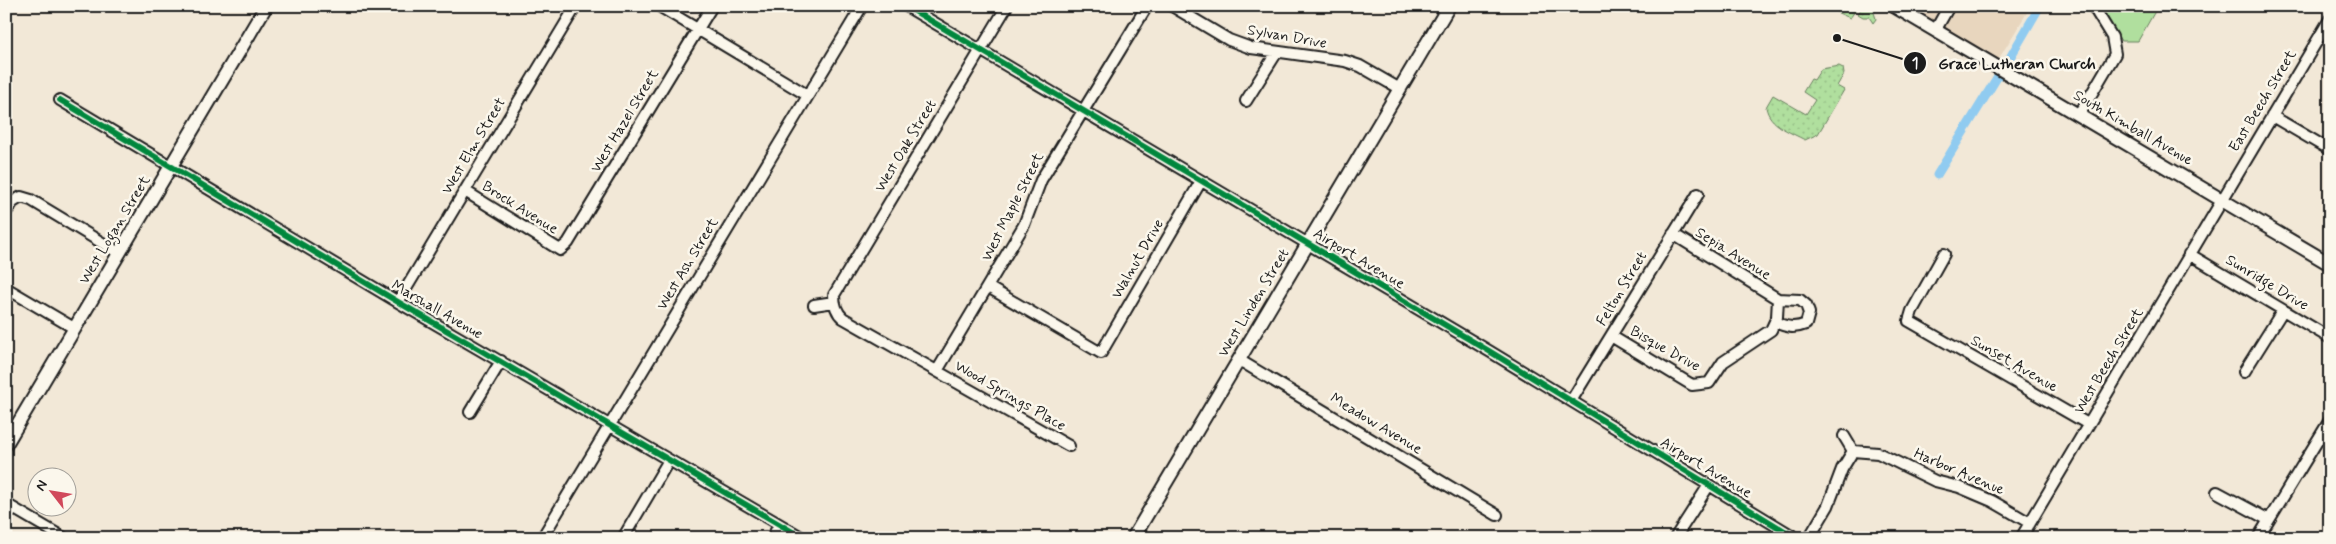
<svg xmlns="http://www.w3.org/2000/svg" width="2336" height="544" font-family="Mynerve,sans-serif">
<defs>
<pattern id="grass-dots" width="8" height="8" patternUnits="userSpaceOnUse" patternTransform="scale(1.25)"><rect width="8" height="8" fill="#b0df9e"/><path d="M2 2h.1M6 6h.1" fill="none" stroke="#97bf88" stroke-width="1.8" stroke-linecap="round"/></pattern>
</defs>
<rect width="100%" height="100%" fill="#f2e8d7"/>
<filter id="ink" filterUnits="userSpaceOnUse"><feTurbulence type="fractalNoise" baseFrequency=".02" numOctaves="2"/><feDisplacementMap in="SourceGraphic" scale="10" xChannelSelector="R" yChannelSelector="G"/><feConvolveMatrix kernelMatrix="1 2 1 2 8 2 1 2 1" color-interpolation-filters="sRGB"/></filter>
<g filter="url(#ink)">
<path fill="#e8d6be" d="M1905,6H2031L1998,60Z"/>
<path fill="url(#grass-dots)" stroke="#667e5d" d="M1837,6H1859L1850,18L1836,12L1835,10Z
M1869,6L1873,9L1876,19L1873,23L1869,17H1863L1858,14L1862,7Z
M1839,66L1843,68L1844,74L1837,86L1844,90L1818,134L1805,140C1790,132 1769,125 1766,107L1773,95L1806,114L1815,100L1803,92L1811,79L1814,80L1821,69Z"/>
<path fill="#b0df9e" stroke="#667e5d" d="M2100,6H2158L2138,41H2121Z"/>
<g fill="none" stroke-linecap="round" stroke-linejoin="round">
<path stroke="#90cbf0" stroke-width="9" d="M2008,61L2040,6
M1937,175L1998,76"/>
<defs>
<path id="minor" d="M659,6L807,95
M906,6L1489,351L1796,538
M1007,6L834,295C834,305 836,312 843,318L1069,446
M1172,6L1229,40L1251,48L1345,61L1360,66L1400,89
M1935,31L1949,6
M60,100L398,302L803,538
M1246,101L1277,52
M2079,115L2115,54L2112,37L2093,6
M2272,116L2330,150
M465,191L560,250L568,243L712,6
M6,212L13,202L21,197L31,200L119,253
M1673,234L1778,299L1800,300L1806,305L1809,313L1806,324C1794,329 1786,327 1775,322
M1944,254L1912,311L1909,321L2088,424
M2189,254L2330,338
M988,287L1101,353L1201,181
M6,288L74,328
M398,302L576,6
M814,305L834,302
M1611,336L1692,385L1709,383L1723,362L1771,330L1777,317L1778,299
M1239,360L1497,515
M937,371L1024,225L1041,180L1147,6
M2244,372L2283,310
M1571,401L1698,194
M470,412L501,361
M1844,436L1853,451
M2217,492L2269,520
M6,504L64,538
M542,538L862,6
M623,538L669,460
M772,538L779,525
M1675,538L1709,485
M1809,538L1828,506L1842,469L1853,451L1878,453L1935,481L1959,487L1992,501L2030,523
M2021,538L2330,19
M2258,538L2330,420"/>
<path id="tertiary" d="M1894,6L2330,264
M6,444L266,6
M1133,538L1449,6"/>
</defs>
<use href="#minor" stroke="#1c1c1c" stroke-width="14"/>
<use href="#tertiary" stroke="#1c1c1c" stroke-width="16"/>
<use href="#minor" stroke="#fbf7ec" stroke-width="10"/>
<use href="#tertiary" stroke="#fbf7ec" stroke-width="12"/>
<defs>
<path id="cycleway" d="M906,6L1489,351L1796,538
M60,100L398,302L803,538"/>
</defs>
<use href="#cycleway" stroke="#fbf7ec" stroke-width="9"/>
<use href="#cycleway" stroke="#00873e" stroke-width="6"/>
</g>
</g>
<g text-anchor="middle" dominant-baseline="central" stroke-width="5" stroke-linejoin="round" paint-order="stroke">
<g font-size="15" fill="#1c1c1c" stroke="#fbf7ec">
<text transform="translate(1287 37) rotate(10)">Sylvan Drive</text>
<text transform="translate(2263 101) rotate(-59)">East Beech Street</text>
<text transform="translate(625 121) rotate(-59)">West Hazel Street</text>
<text transform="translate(2133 128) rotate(30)">South Kimball Avenue</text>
<text transform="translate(474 146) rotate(-59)">West Elm Street</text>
<text transform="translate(906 146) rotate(-59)">West Oak Street</text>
<text transform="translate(1013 207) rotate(-63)">West Maple Street</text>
<text transform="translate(520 208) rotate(32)">Brock Avenue</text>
<text transform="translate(115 230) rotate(-59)">West Logan Street</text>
<text transform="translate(1733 254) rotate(32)">Sepia Avenue</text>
<text transform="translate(1138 259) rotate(-60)">Walnut Drive</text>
<text transform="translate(1359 259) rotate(31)">Airport Avenue</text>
<text transform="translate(688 264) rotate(-59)">West Ash Street</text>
<text transform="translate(2267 283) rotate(31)">Sunridge Drive</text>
<text transform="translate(1622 289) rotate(-59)">Felton Street</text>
<text transform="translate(1254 303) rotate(-59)">West Linden Street</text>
<text transform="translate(437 310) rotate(30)">Marshall Avenue</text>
<text transform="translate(1665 349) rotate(29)">Bisque Drive</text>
<text transform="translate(2109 361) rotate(-59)">West Beech Street</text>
<text transform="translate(2014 364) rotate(30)">Sunset Avenue</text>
<text transform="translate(1010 396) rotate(30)">Wood Springs Place</text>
<text transform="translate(1376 424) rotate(31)">Meadow Avenue</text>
<text transform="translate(1706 468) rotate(31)">Airport Avenue</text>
<text transform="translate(1959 472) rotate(23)">Harbor Avenue</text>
</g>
</g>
<path fill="none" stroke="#1c1c1c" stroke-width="2" d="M1837 38L1915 63"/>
<g fill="#1c1c1c" stroke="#fbf7ec" stroke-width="2">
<circle cx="1837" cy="38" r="5"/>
<circle cx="1915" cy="63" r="12"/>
</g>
<g font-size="15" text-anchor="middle" font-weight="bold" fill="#fff">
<text x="1915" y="68">1</text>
</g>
<g font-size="16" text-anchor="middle" font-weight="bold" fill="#1c1c1c" stroke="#fbf7ec" stroke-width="5" stroke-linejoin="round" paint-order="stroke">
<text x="2017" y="69">Grace Lutheran Church</text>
</g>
<rect width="2336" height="544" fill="none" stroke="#fbf7ec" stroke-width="25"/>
<rect x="12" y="12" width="2311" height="519" fill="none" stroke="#1c1c1c" stroke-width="2" filter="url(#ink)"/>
<g transform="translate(52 492) rotate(301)"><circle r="24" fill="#fbf7ec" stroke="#a29f99"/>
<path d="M0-4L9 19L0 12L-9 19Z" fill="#d1495b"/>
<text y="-8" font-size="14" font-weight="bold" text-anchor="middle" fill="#1c1c1c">N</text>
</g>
</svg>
